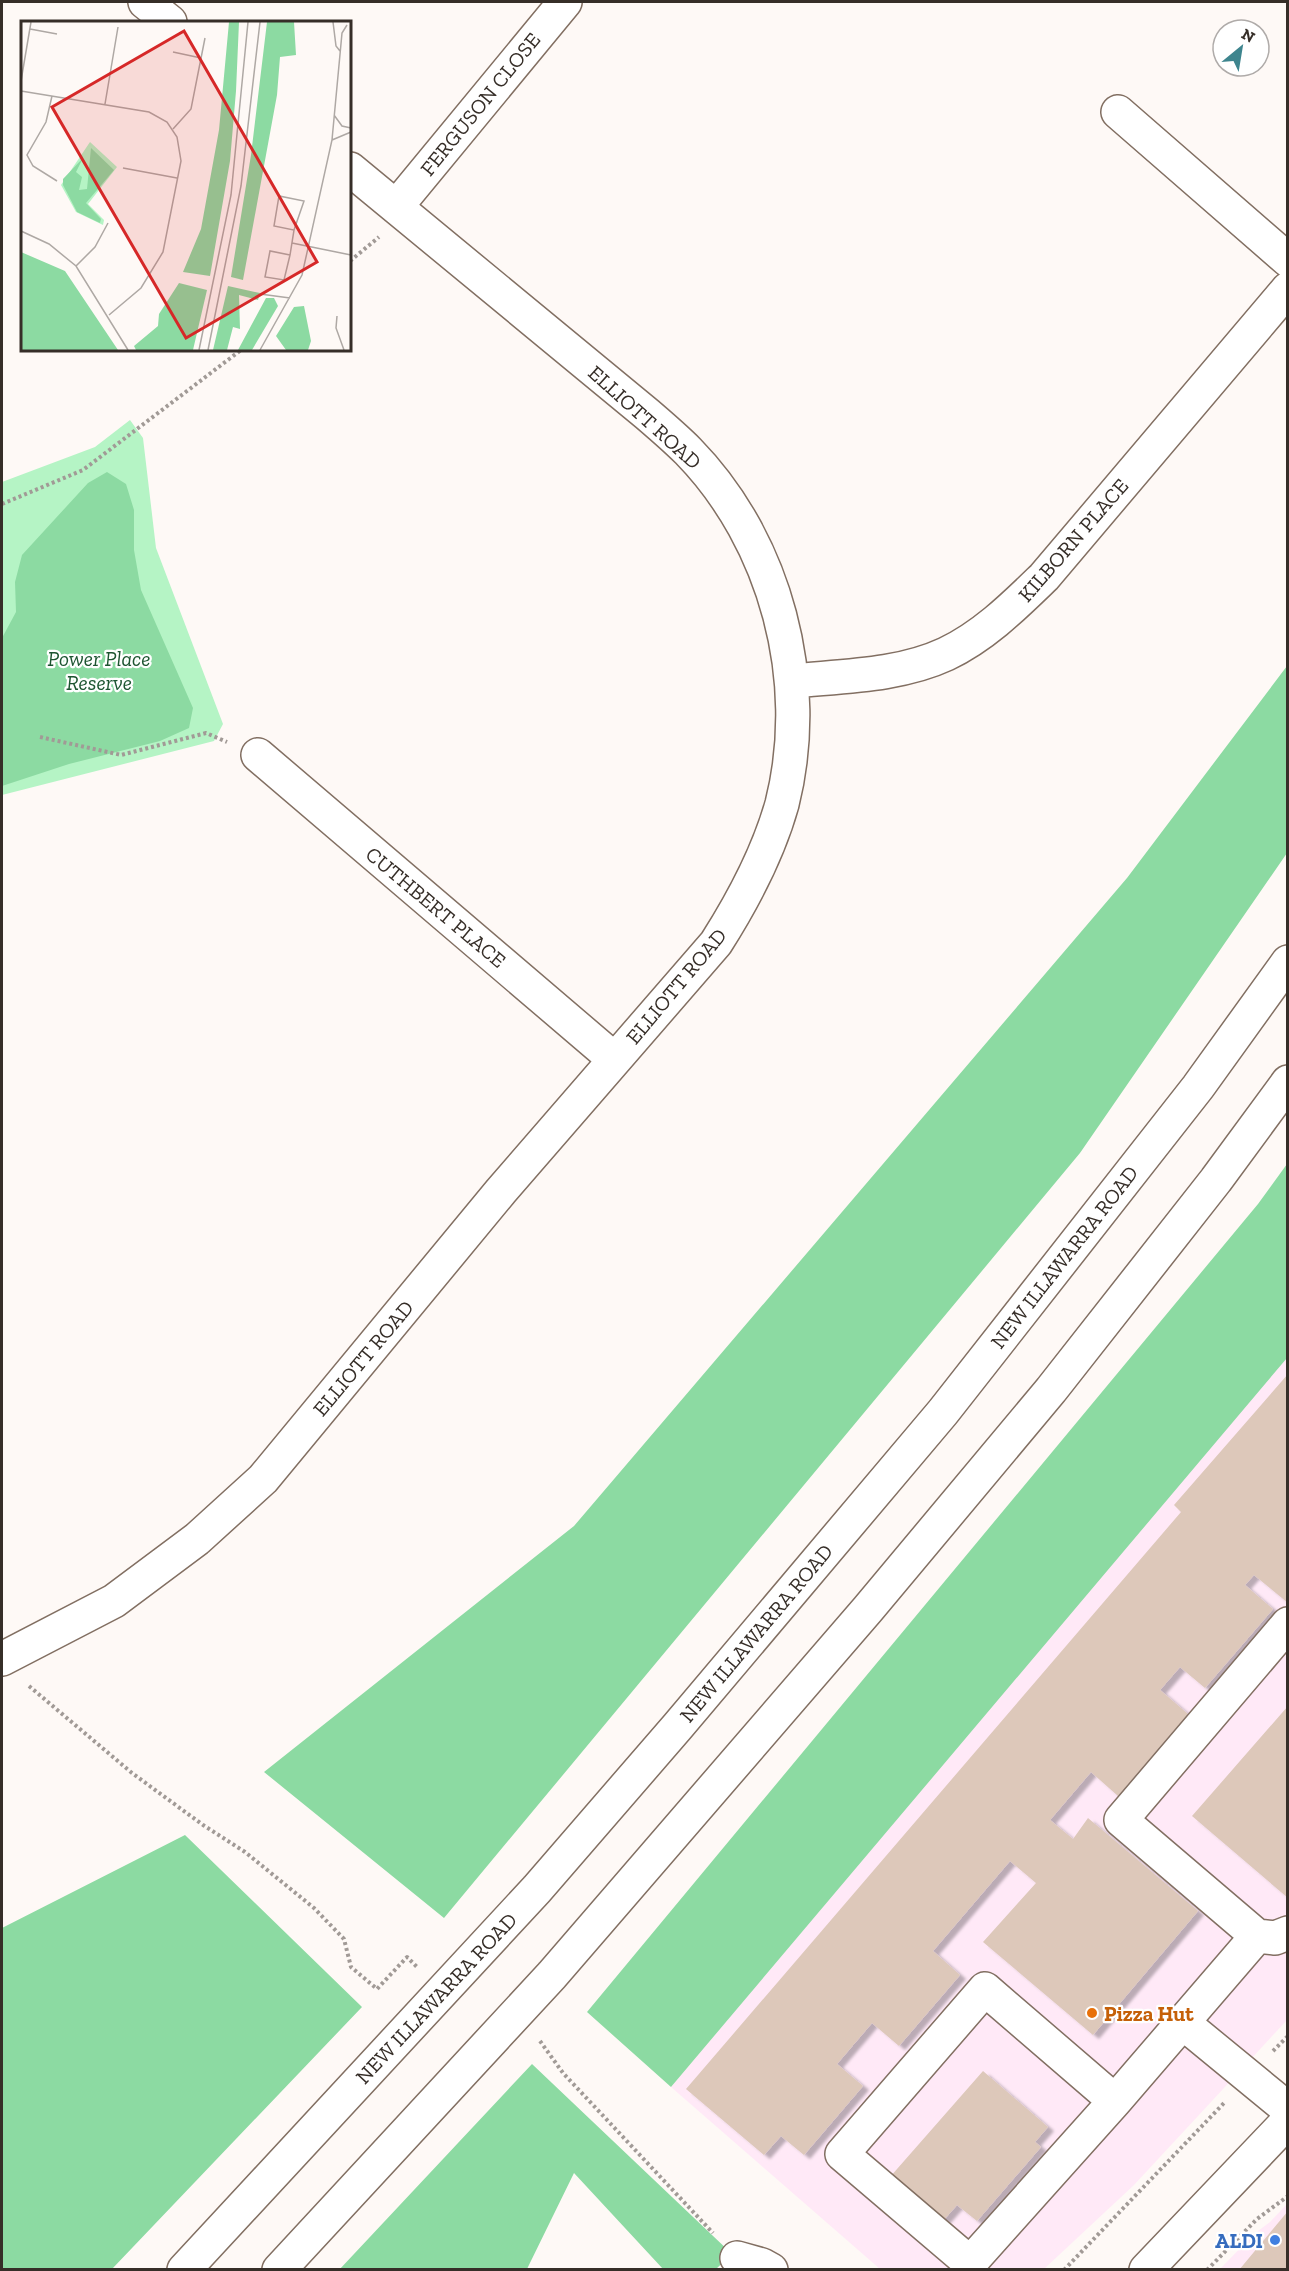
<svg xmlns="http://www.w3.org/2000/svg" width="1289" height="2271" font-family="'Zilla Slab',serif">
<defs>
<filter id="shadow"><feDropShadow dx="6" dy="4" stdDeviation="1.5" flood-color="#0004"/></filter>
</defs>
<rect width="100%" height="100%" fill="#fef9f6"/>
<path fill="#ffe9f7" d="M1287,1356V2020L1134,2185L1044,2269H880L671,2087Z
M1287,2204V2269L1219,2270L1254,2234L1270,2222Z"/>
<path fill="#b5f4c5" d="M130,420L143,438L156,548L223,724L214,741L2,795V482L95,447Z"/>
<path fill="#8cdaa2" d="M107,472L126,484L134,510V550L141,590L193,708L189,728L160,741L69,764L2,786V638L16,612L15,582L22,555L88,483Z
M1287,666V853L1080,1153L444,1918L264,1772L574,1526L1127,878Z
M1287,1164V1358L671,2087L587,2012L1258,1204Z
M185,1835L362,2007L112,2269H2V1928Z
M532,2064L732,2254L716,2269H663L574,2173L527,2269L339,2270Z"/>
<path fill="#ddc8ba" filter="url(#shadow)" d="M1288,1374V1603L1254,1575L1245,1585L1273,1609L1205,1688L1180,1667L1160,1690L1188,1714L1118,1796L1091,1772L1050,1820L1073,1839L1088,1818L1198,1911L1093,2035L983,1942L1036,1883L1010,1861L933,1951L960,1975L899,2046L872,2023L837,2064L863,2086L804,2155L781,2136L764,2155L686,2089L1181,1512L1174,1505Z
M1288,1706V1898L1192,1816Z
M983,2071L1048,2127L1035,2142L1041,2147L977,2221L957,2205L942,2222L890,2177Z
M1288,2211V2270H1239Z"/>
<g fill="none" stroke-linecap="round" stroke-linejoin="round">
<defs>
<path id="minor" d="M145,2L170,22
M1118,112L1288,260
M396,207L565,2
M792,681C842,676 899,676 946,654C984,636 1014,606 1044,577L1288,289
M258,755L614,1059
M1288,1624L1121,1820L1257,1936L1275,1938L1288,1933
M2,1659L114,1601L197,1539L263,1479L501,1191L716,943C744,899 768,854 782,804C813,681 776,541 688,451C675,438 661,426 647,414L350,169
M1182,2022L1288,2109
M1115,2101L985,1989L842,2154L970,2263L1115,2101L1257,1936
M737,2258L762,2265L771,2270
M1146,2270L1288,2121"/>
<path id="highway" d="M184,2270L537,1889L678,1726L943,1412L1198,1087L1288,962
M279,2270L552,1975L868,1609L1051,1390L1216,1180L1288,1082"/>
</defs>
<use href="#minor" stroke="#826f62" stroke-width="36"/>
<use href="#highway" stroke="#826f62" stroke-width="36"/>
<path stroke="#a19a96" stroke-width="4" stroke-dasharray="3 3" stroke-linecap="butt" d="M350,261L379,237
M2,504L83,470L241,350
M40,737L121,755L206,733L227,742
M29,1686L132,1773L203,1825L245,1852L314,1908L344,1939L351,1967L377,1989L407,1957L418,1968
M540,2041L563,2073L713,2233
M1273,2051L1288,2036
M1064,2270L1225,2102
M1207,2270L1257,2219L1288,2196"/>
<use href="#minor" stroke="#fff" stroke-width="33"/>
<use href="#highway" stroke="#fff" stroke-width="33"/>
</g>
<circle fill="#e8710a" stroke="#fff" stroke-width="2" cx="1092" cy="2013" r="6"/>
<circle fill="#3f7fe0" stroke="#fff" stroke-width="2" cx="1275" cy="2240" r="6"/>
<g text-anchor="middle" dominant-baseline="central" stroke-width="4.5" stroke-linejoin="round" paint-order="stroke">
<g font-size="21" fill="#362e28" stroke="#fff">
<text transform="translate(480 104) rotate(-51)">FERGUSON CLOSE</text>
<text transform="translate(645 417) rotate(42)">ELLIOTT ROAD</text>
<text transform="translate(1073 540) rotate(-49)">KILBORN PLACE</text>
<text transform="translate(436 907) rotate(40)">CUTHBERT PLACE</text>
<text transform="translate(676 986) rotate(-50)">ELLIOTT ROAD</text>
<text transform="translate(1064 1257) rotate(-52)">NEW ILLAWARRA ROAD</text>
<text transform="translate(363 1358) rotate(-50)">ELLIOTT ROAD</text>
<text transform="translate(756 1633) rotate(-50)">NEW ILLAWARRA ROAD</text>
<text transform="translate(436 1998) rotate(-47)">NEW ILLAWARRA ROAD</text>
</g>
<g font-size="21" font-style="italic" fill="#1d5531" stroke="#fff">
<text x="99" y="658">Power Place<tspan x="99" dy="24">Reserve</tspan></text>
</g>
<g font-size="21" font-weight="bold" fill="#c56008" stroke="#fff" text-anchor="start">
<text x="1104" y="2013">Pizza Hut</text>
</g>
<g font-size="21" font-weight="bold" fill="#366cbe" stroke="#fff" text-anchor="end">
<text x="1263" y="2240">ALDI</text>
</g>
</g>
<g transform="translate(21 21)">
<rect width="330" height="330" fill="#fef9f6"/>
<path d="M69,121L96,146L67,183L83,199L82,204L55,191L40,164Z" fill="#b5f4c5"/>
<path d="M208,1H218L215,70L209,140L189,255L162,251L180,208L198,109ZM246,1H273L275,34L259,36L256,74L222,259L210,256L230,134ZM70,127L93,149L65,182L80,198L79,202L56,191L42,164V158L62,137L55,151L61,156L58,169L66,168ZM0,231L44,250L97,329H0ZM158,262L186,269L172,329H115L113,325L137,305L138,293ZM207,265L239,272L237,279L218,274L219,308L212,306L206,329H192ZM245,277H253L257,285L231,329H217ZM283,285L290,320L287,329H265L255,315L273,286Z" fill="#8cdaa2"/>
<path fill="none" stroke="#aea8a4" stroke-width="1.5" d="M312,1L315,25L319,30M9,8L36,13M152,31L180,37M0,60L10,1M0,70L128,91L146,101L156,116L160,140L142,231L120,267L88,294M31,75L25,101L6,134L12,145L36,160M84,83L97,6M313,94L321,105L330,107M152,108L170,88L184,17M311,119L330,111M102,147L156,157M0,210L28,223L55,245L107,329M271,222L330,234M269,234L249,230L244,256L263,259L269,234L273,209L253,205L258,175L283,180L273,209M55,245L74,226L87,202M239,273L269,277M316,295L315,307L323,329M178,329L210,174L227,1M187,329L220,165L239,1M239,329L281,254L311,119L321,12L326,4"/>
<path fill="#d62828" fill-opacity="0.15" stroke="#d62828" stroke-width="3" d="M163,10L296,241L165,317L31,86Z"/>
<rect width="330" height="330" fill="none" stroke="#362e28" stroke-width="3"/>
</g>
<rect width="1289" height="2271" fill="none" stroke="#362e28" stroke-width="6"/>
<g transform="translate(1241 48) rotate(30)"><circle r="28" fill="#ffffff" stroke="#afaba9" stroke-width="1.5"/>
<path d="M0-4.5L10 22L0 15L-10 22Z" fill="#3e858e"/>
<text y="-9" font-size="16" font-weight="bold" text-anchor="middle" fill="#362e28">N</text>
</g>
</svg>
